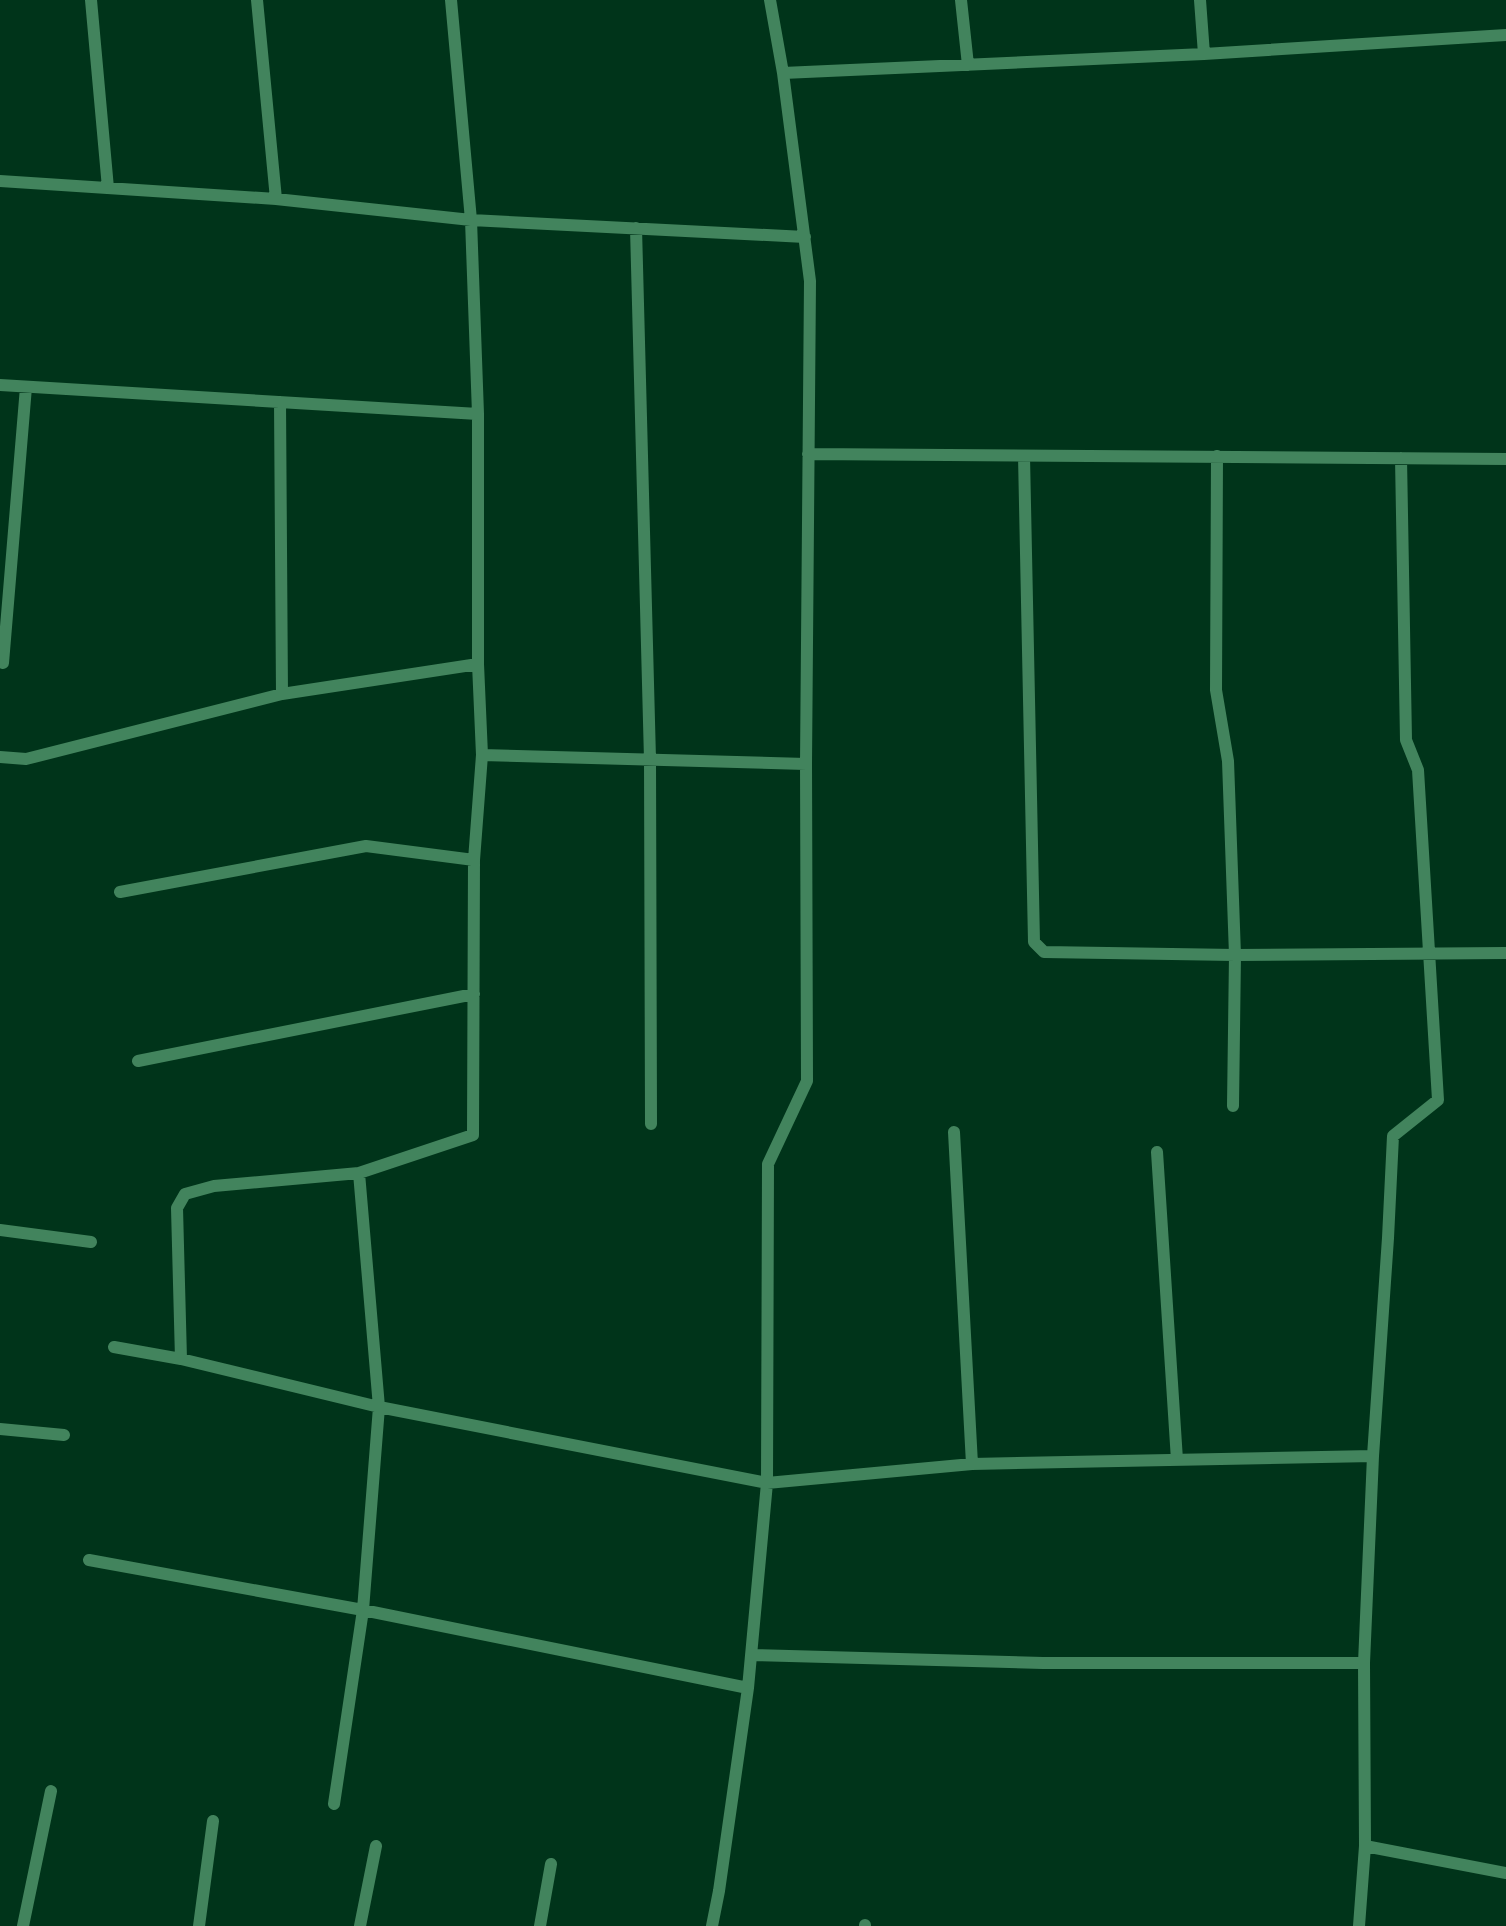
<svg xmlns="http://www.w3.org/2000/svg" width="1506" height="1926" font-family="'PT Sans Narrow',sans-serif">
<rect width="100%" height="100%" fill="#00341a"/>
<g fill="none" stroke-linecap="round" stroke-linejoin="round">
<path stroke="#42845d" stroke-width="12" d="M91,0L108,188
M257,0L276,199
M961,0L968,65
M1200,0L1204,54
M783,73L1204,54L1506,35
M0,181L276,199L471,220L805,237
M636,228L650,759L651,1124
M0,385L478,414
M280,402L282,694
M808,454L1506,459
M1024,456L1034,942L1044,952L1235,955L1506,953
M1217,456L1216,690L1228,761L1235,955L1233,1106
M3,663L26,387
M482,755L806,764
M0,757L26,759L282,694L478,664
M120,892L366,846L474,860
M138,1061L474,994
M954,1132L972,1464
M1157,1152L1177,1460
M0,1230L91,1242
M114,1347L181,1359L379,1407L767,1483L972,1464L1373,1456
M181,1359L177,1208L185,1194L214,1186L359,1173
M0,1429L64,1435
M89,1560L363,1610L748,1688
M751,1655L1043,1663H1364
M334,1804L363,1610L379,1407L359,1173L473,1135L474,860L482,755L478,664V414L471,220L451,0
M1365,1846L1506,1873
M23,1926L51,1791
M199,1926L213,1821
M360,1926L376,1846
M540,1926L551,1864
M712,1926L719,1891L748,1688L767,1483L768,1164L807,1081L806,764L810,281L783,73L770,0
M865,1926V1925
M1359,1926L1365,1846L1364,1663L1373,1456L1388,1238L1393,1136L1438,1100L1418,770L1406,740L1401,458"/>
</g>
</svg>
